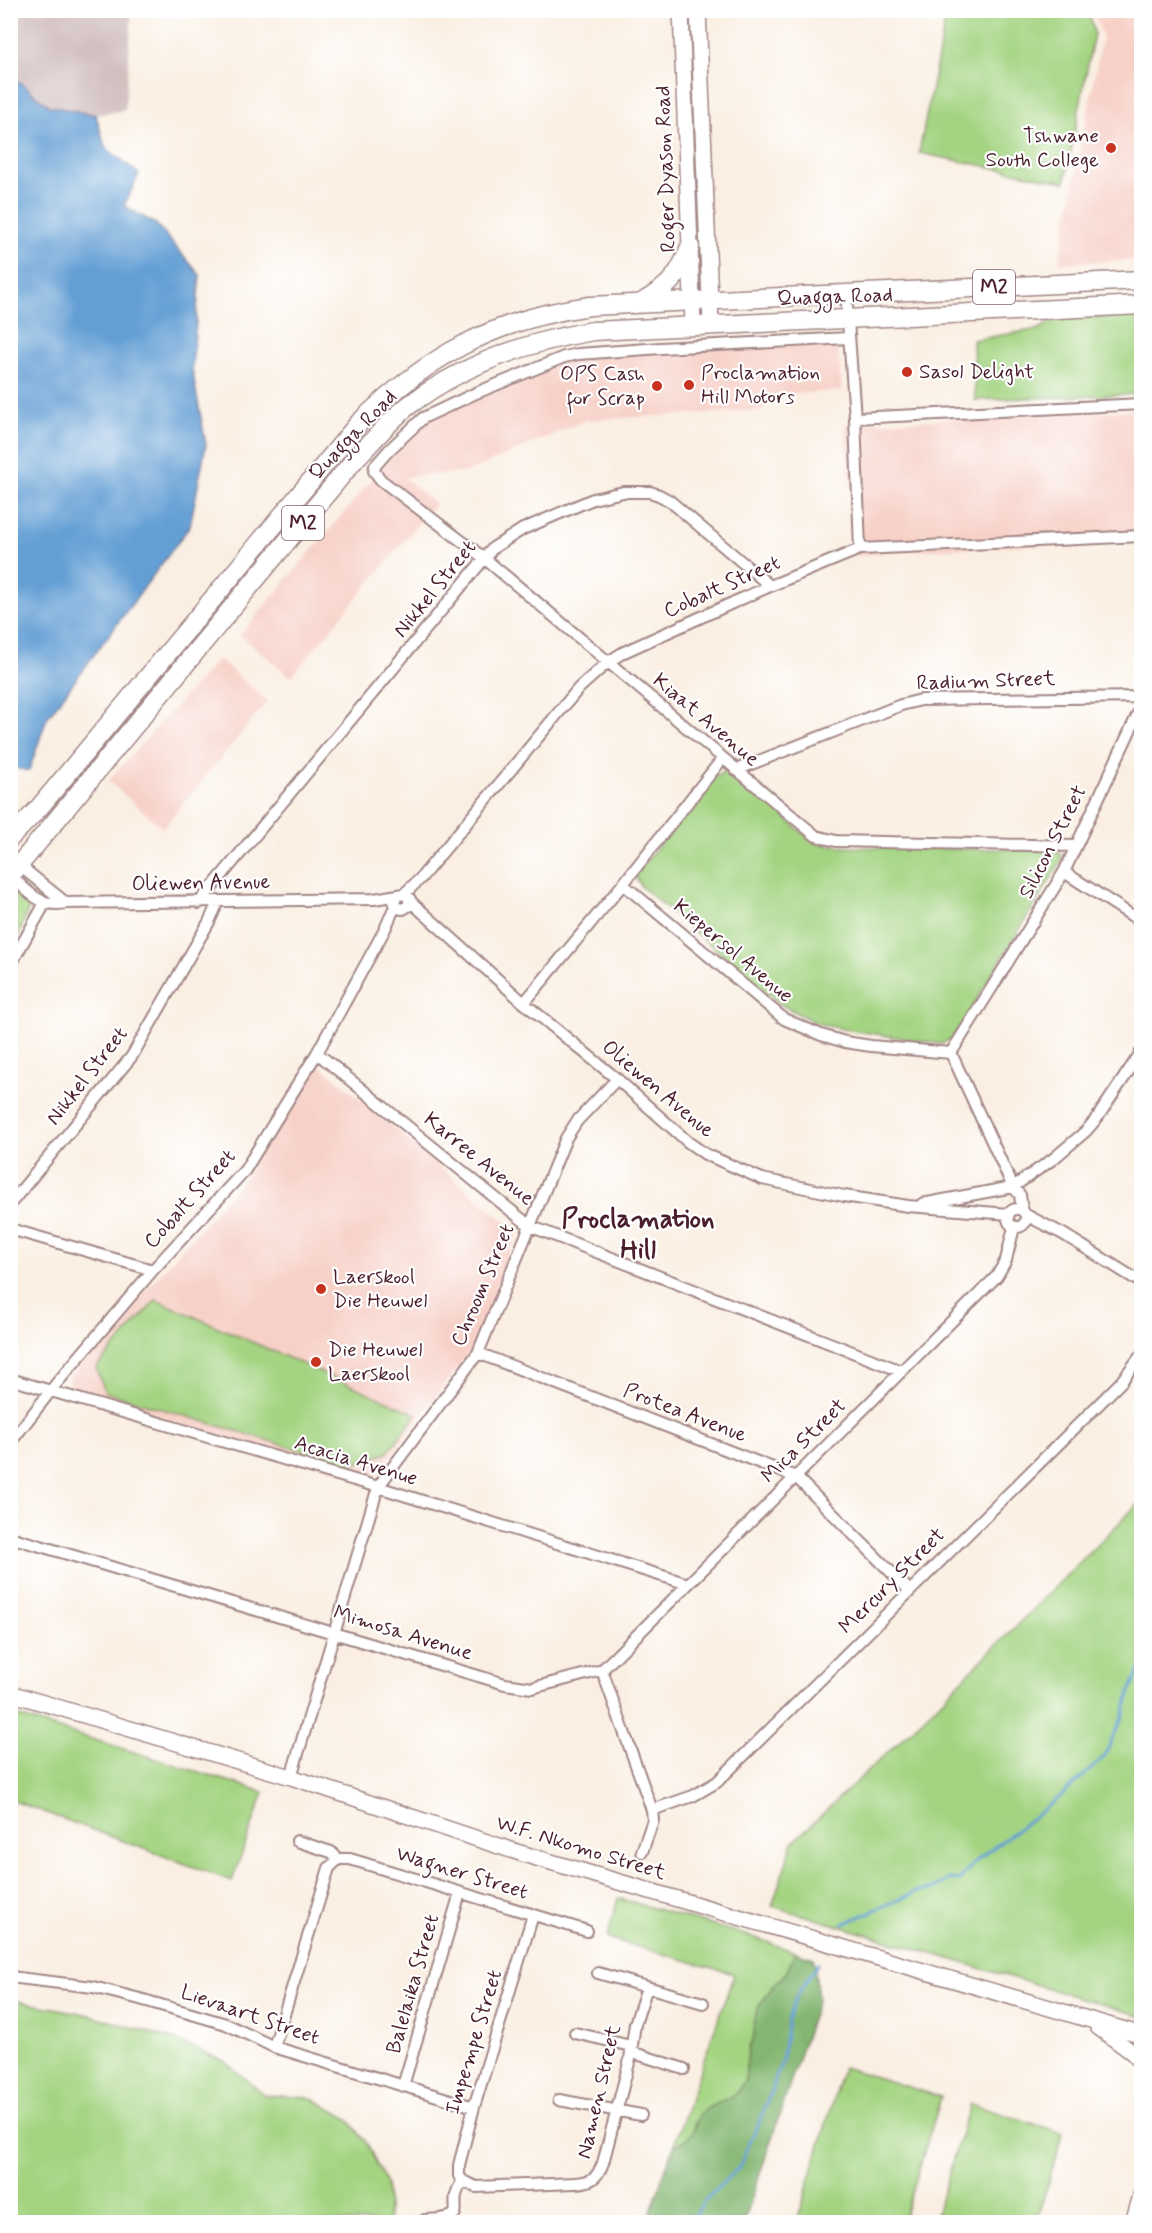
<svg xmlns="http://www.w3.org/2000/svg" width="1152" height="2233" font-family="Mynerve,sans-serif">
<rect width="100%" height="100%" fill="#fff"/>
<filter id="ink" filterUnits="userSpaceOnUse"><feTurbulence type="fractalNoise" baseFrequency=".0167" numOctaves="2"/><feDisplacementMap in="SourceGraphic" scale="12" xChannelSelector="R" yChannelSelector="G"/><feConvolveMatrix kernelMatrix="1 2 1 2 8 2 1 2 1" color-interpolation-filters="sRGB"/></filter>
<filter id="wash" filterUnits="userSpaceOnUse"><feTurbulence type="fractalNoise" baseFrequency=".008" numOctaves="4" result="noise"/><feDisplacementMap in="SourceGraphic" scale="24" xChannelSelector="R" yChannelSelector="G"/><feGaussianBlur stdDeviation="1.35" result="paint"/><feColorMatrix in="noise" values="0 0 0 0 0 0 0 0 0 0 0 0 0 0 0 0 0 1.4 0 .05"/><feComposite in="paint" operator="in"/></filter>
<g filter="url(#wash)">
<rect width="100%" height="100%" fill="#faefe2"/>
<path fill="#f7d1c8" d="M1093,11H1141V260L1059,263L1102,36Z
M837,341L842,391L765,395L764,410L586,420L467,472L404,477L435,504L291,677L240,635L420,423L574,356Z
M1141,410V540L885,552L858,556L845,424Z
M218,659L268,701L163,828L108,781Z
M313,1059L517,1232L474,1346L372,1481L73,1391L69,1383L70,1377L245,1177Z"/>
<path fill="#d2bfc0" d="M10,11H132L125,110L96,115L49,106L11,75Z"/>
<path fill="#a4d482" stroke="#777a56" stroke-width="1.5" d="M1086,10L1089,13L1094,33L1065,182L919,153L947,11Z
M1141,315V394L975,400L973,340L1039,329L1057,319Z
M724,772H731L738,775L806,836L823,844L845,847L1054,850L1061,854L1062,860L953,1038L941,1044L843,1029L816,1023L782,1005L643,888L637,880L636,874L712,779Z
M11,888L30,905L20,932L11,948Z
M156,1300L417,1414L387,1453L351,1465L105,1392L96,1368Z
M1141,1501V2016L772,1906L793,1842L925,1717Z
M10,1714L264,1792L232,1881L11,1800Z
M618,1898L756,1938L795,1952L787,1972L773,1986L759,2006L754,2019V2036L748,2051L745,2080L736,2094L708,2108L694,2124L693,2132L679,2145H674L734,1974L607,1938Z
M11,2000L90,2015L175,2040L224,2061L264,2095L312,2098L348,2119L366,2142L386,2183L389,2222H11Z
M843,2067L941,2097L903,2222H797Z
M970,2104L1063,2133L1036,2222H934Z"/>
<path fill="#83b670" stroke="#666a4e" stroke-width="1.5" d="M795,1952L814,1958L818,1999L744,2222H647L674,2145H679L693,2132L699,2115L708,2108L736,2094L745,2080L748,2051L754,2036V2019L759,2006L773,1986L787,1972Z"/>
<path fill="#649fd4" stroke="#575f80" stroke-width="1.5" d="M11,75L49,106L96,115L105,147L139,174L124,206L156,224L200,275L192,369L206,445L190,526L47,718L29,771L10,767Z"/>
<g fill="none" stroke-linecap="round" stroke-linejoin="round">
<path stroke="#649fd4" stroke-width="3" d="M843,1924L919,1891L936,1888L949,1879L959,1880L976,1861L1060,1797L1104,1757L1123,1716L1132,1687L1142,1666
M691,2222L704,2201L739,2167L764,2110L782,2061L788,2020L797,1995L818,1963"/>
</g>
</g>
<g filter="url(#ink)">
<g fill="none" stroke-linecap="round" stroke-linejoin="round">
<defs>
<path id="street" d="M846,293L855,418L860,549
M848,338L661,348L578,354L564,357L476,393L423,418L389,450L375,466L374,471L381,480L484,558L816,836L836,841L1075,846
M855,418L1142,404
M736,770L901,705L921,700L1142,697
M20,866L66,903
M1064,872L1142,922
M11,876C29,892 40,908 66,903L374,899L404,894L410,899L408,906L403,909L397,908L394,904L396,897
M623,884L784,1019L821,1035L845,1042L871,1046L951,1053
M404,894L420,879L579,688L608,662L624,652L770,586L860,549L1142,536
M410,901L524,1003L617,1079L688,1142L705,1154L762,1179L844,1196L908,1206L1009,1214
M199,903L493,548L523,529L593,499L623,492H650L659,495L670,501L770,586
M10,966L45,903
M524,1003L623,884L723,758
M317,1053L530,1226L901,1371
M951,1053L1064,872L1142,705
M951,1053L1013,1187L1020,1195L1022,1210
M10,1204L132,1056L209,922L218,902
M922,1204L1013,1187L1053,1159L1086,1131L1097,1118L1142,1051
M1008 1218a9 9 0 1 1 18 0a9 9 0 1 1-18 0Z
M1026,1215L1063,1234L1142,1283
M10,1229L153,1270
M478,1353L796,1477L910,1591
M10,1379L378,1487L688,1584
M10,1443L56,1384L153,1270L245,1170L317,1053L385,929L395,906
M10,1537L505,1684L532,1688L602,1670
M602,1670L997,1276L1006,1260L1014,1227
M602,1670L652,1810L653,1820L642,1852
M291,1777L378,1487L478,1353L566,1138L577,1121L617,1079
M652,1810L693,1796L717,1782L1098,1405L1121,1382L1142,1354
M297,1841L331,1852L338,1859
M598,1973L703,2003
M10,1977L93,1987L140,1999L226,2024L274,2047L474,2107
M575,2033L631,2046
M274,2047L329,1868L338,1859H350L587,1931
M631,2052L684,2069
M403,2086L460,1893
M559,2100L641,2115
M463,2181L476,2187L575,2183C591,2182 597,2179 603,2163L630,2059L635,2024L647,1987
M463,2181L459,2176V2165L474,2107L533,1915
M425,2220C477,2218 442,2208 463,2181"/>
<path id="secondary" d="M681,10L693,325
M698,10L711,324
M10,1693L291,1777L520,1853L1142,2035
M1098,2027L1133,2053L1142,2063
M1133,2222L1142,2193"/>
<path id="primary" d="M643,302C670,286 679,276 690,247
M10,838L38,809L359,423C428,356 494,319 590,306L1142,280
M10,876L356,458C373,441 389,421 408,406C463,364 526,342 593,331L1142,305"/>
</defs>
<use href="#street" stroke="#a28786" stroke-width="14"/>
<use href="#secondary" stroke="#a28786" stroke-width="18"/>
<use href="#primary" stroke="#a28786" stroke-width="21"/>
<use href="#street" stroke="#fff" stroke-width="10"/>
<use href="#secondary" stroke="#fff" stroke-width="15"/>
<use href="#primary" stroke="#fff" stroke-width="18"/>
</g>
</g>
<g fill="#c8321e" stroke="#fff" stroke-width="2">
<circle cx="1111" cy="148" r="6"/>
<circle cx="907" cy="372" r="6"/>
<circle cx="689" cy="385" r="6"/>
<circle cx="657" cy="386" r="6"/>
<circle cx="321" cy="1289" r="6"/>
<circle cx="316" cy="1362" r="6"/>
</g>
<g text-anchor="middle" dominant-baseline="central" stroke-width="4.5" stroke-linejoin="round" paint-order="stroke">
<g fill="#fff" stroke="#80626b" stroke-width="1.5">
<rect x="973" y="270" width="42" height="34" rx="4.5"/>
<rect x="282" y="506" width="42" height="34" rx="4.5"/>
</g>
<g font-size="20" font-weight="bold" fill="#4a1f2b">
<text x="994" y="287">M2</text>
<text x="303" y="523">M2</text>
</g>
<g font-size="21" fill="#4a1f2b" stroke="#fff" text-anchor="start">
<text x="1099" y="136" text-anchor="end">Tshwane<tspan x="1099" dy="24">South College</tspan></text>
<text x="919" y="372">Sasol Delight</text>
<text x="701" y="373">Proclamation<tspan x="701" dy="24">Hill Motors</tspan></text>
<text x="645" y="374" text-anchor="end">OPS Cash<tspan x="645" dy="24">for Scrap</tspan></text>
<text x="333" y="1277">Laerskool<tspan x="333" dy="24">Die Heuwel</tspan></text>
<text x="328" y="1350">Die Heuwel<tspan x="328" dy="24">Laerskool</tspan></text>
</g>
<g font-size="21" fill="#4a1f2b" stroke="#fff">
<text transform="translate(666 169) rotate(-92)">Roger Dyason Road</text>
<text transform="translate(835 297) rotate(-2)">Quagga Road</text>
<text transform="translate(353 435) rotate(-46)">Quagga Road</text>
<text transform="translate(722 587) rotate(-24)">Cobalt Street</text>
<text transform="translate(435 589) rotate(-51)">Nikkel Street</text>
<text transform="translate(986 681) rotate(-2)">Radium Street</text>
<text transform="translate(706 720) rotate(40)">Kiaat Avenue</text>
<text transform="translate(1053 842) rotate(-63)">Silicon Street</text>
<text transform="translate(201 883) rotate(-1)">Oliewen Avenue</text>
<text transform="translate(733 951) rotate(40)">Kiepersol Avenue</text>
<text transform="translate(87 1076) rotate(-52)">Nikkel Street</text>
<text transform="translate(658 1089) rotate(40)">Oliewen Avenue</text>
<text transform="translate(479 1159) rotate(39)">Karree Avenue</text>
<text transform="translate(190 1199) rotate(-48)">Cobalt Street</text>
<text transform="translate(483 1285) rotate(-67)">Chroom Street</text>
<text transform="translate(685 1413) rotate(21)">Protea Avenue</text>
<text transform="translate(804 1441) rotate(-45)">Mica Street</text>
<text transform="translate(356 1461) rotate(17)">Acacia Avenue</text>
<text transform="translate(892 1581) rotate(-45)">Mercury Street</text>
<text transform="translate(403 1633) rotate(17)">Mimosa Avenue</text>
<text transform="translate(581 1848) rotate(17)">W.F. Nkomo Street</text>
<text transform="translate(462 1873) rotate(17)">Wagner Street</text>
<text transform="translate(413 1984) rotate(-74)">Balelaika Street</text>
<text transform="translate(250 2015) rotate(19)">Lievaart Street</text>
<text transform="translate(474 2042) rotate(-73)">Impempe Street</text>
<text transform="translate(599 2092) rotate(-77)">Namen Street</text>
</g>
<g font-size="27" font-weight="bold" fill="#4a1f2b" stroke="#fff">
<text x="638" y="1219">Proclamation<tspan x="638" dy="31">Hill</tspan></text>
</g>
</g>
<rect width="1152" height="2233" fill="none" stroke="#fff" stroke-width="36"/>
</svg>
